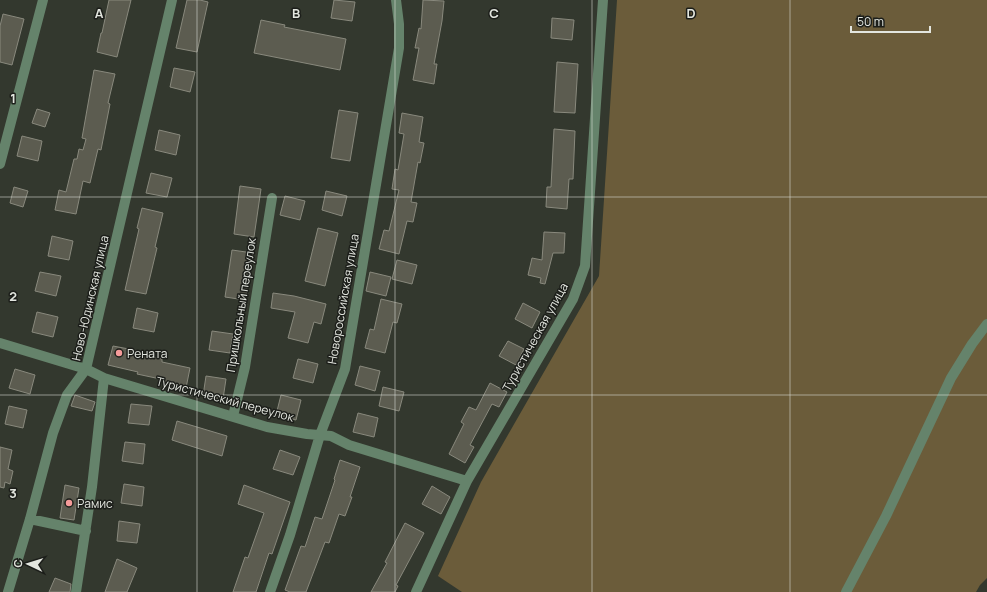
<svg xmlns="http://www.w3.org/2000/svg" width="987" height="592" font-family="Manrope,sans-serif">
<rect width="100%" height="100%" fill="#33382e"/>
<path fill="#6b5c3a" d="M617,0H987V578L980,585L976,592H462L438,576L481,482L599,276Z"/>
<path fill="#5c5c50" stroke="#89897d" d="M109,0H131L117,57L97,52L101,33H102Z
M187,0H200L208,2L197,52L176,48Z
M334,0L355,2L352,21L331,18Z
M423,0L444,1L442,21L434,64H437L434,84L413,80L419,48H415L419,28L421,29Z
M3,14L24,19L12,65L0,62V26Z
M552,18L574,20L572,40L551,38Z
M261,20L285,25L284,27L346,39L340,70L254,53Z
M557,62L578,64L575,113L554,112Z
M174,68L195,72L190,92L170,87Z
M94,70L115,74L108,103L110,104L101,150L98,149L90,183L83,181L76,214L55,210L59,190L66,192L74,159H77L79,149L83,150L86,139L82,138Z
M37,109L50,113L45,127L32,123Z
M339,110L358,113L350,161L331,158Z
M402,113L423,117L419,142L424,143L420,163L418,162L411,202L417,203L413,222L407,221L399,254L379,249L384,230L389,231L399,190L392,189L395,169L398,170L404,134L399,133Z
M554,129L575,131L573,179H569L567,209L546,207L547,187H551Z
M159,130L180,135L176,155L155,150Z
M22,136L42,141L38,161L17,156Z
M151,173L172,178L167,197L146,193Z
M240,186L261,189L254,237L234,234Z
M14,187L28,191L23,207L10,203Z
M326,191L347,196L342,216L322,210Z
M285,196L305,201L300,220L280,215Z
M142,208L163,213L155,247L157,248L146,294L125,290L139,229L137,228Z
M318,228L338,233L325,286L305,281Z
M544,232L565,233L564,253H553L545,284L540,283L541,278L528,275L532,258L542,260Z
M52,236L73,241L69,260L48,256Z
M232,250L253,253L245,300L225,297Z
M397,260L417,265L412,284L392,279Z
M40,272L61,276L56,296L35,291Z
M370,272L391,277L386,296L366,291Z
M273,293L294,296L326,304L321,324L314,322L308,343L288,338L295,312L271,308Z
M381,299L402,304L397,323L393,322L385,353L365,348L370,329L374,330Z
M523,303L540,312L532,328L515,319Z
M137,308L158,313L154,332L133,328Z
M37,312L58,317L53,337L32,332Z
M212,331L233,334L230,353L209,350Z
M508,341L524,349L516,365L499,356Z
M113,346L134,350L133,352L162,359V362L190,368L186,388L165,383V380L137,374L138,372L108,365Z
M298,359L318,364L313,383L293,378Z
M360,366L380,371L375,391L355,385Z
M15,369L35,375L30,394L9,388Z
M206,376L226,379L223,399L203,396Z
M490,383L507,392L499,407L492,404L470,445L474,447L465,463L449,454L464,424L461,422L469,407L476,410Z
M383,387L404,392L399,411L379,406Z
M75,395L95,402L92,411L71,406Z
M281,395L301,400L296,420L276,415Z
M131,404L152,406L149,425L128,423Z
M9,406L27,410L23,428L5,424Z
M358,413L378,418L374,437L353,432Z
M177,421L227,436L222,456L172,440Z
M125,442L145,444L143,464L122,461Z
M0,447L12,450L8,469L13,471L10,484L5,482L4,488L0,487Z
M280,450L300,457L293,475L273,469Z
M340,460L360,467L350,497H352L345,516L339,514L329,543L325,542L306,592H290L285,590L301,546L305,547L315,517L322,519L335,480L334,479Z
M124,484L144,487L142,506L121,503Z
M65,485L79,488L74,520L60,518Z
M244,485L290,502L272,554L269,553L256,592H233L245,557L248,558L264,513L238,504Z
M432,486L450,497L441,514L422,504Z
M119,521L140,524L137,543L117,541Z
M405,523L424,533L396,585L398,586L395,592H371L387,563L385,562Z
M117,559L137,568L127,592H105Z
M55,578L71,584L70,592H49Z"/>
<g fill="none" stroke-linecap="round" stroke-linejoin="round">
<path stroke="#65836b" stroke-width="10" d="M0,164L43,0
M0,343L86,369L104,378L267,427L307,434L331,436L349,445L467,481
M233,416L245,367L272,198
M30,519L86,531
M8,592L30,519L53,433L67,395L86,369L172,0
M76,592L92,487L104,378
M270,592L290,535L320,435L345,369L399,48V24L396,0
M416,592L467,481L573,299L585,266L603,0
M846,592L886,516L951,378L972,344L987,324"/>
</g>
<path fill="none" stroke="#e3e6df" stroke-width="1" stroke-opacity="0.55" d="M197,0V592M395,0V592M592,0V592M790,0V592M0,197H987M0,395H987"/>
<g fill="#f59b9a" stroke="#1c1e1a" stroke-width="1.5">
<circle cx="119" cy="353" r="4"/>
<circle cx="69" cy="503" r="4"/>
</g>
<g text-anchor="middle" dominant-baseline="central" stroke-width="3" stroke-linejoin="round" paint-order="stroke">
<g font-size="12" fill="#e3e6df" stroke="#1c1e1a">
<text transform="translate(90 298) rotate(-77)">Ново-Юдинская улица</text>
<text transform="translate(343 299) rotate(-80)">Новороссийская улица</text>
<text transform="translate(241 305) rotate(-81)">Пришкольный переулок</text>
<text transform="translate(535 337) rotate(-61)">Туристическая улица</text>
<text transform="translate(225 399) rotate(15)">Туристический переулок</text>
</g>
<g font-size="12" fill="#e3e6df" stroke="#1c1e1a" text-anchor="start">
<text x="127" y="353">Рената</text>
<text x="77" y="503">Рамис</text>
</g>
</g>
<g font-size="13" text-anchor="middle" font-weight="bold" fill="#e3e6df" stroke="#1c1e1a" stroke-width="3" stroke-linejoin="round" paint-order="stroke">
<text x="99" y="18">A</text>
<text x="296" y="18">B</text>
<text x="494" y="18">C</text>
<text x="691" y="18">D</text>
<text x="13" y="103">1</text>
<text x="13" y="301">2</text>
<text x="13" y="498">3</text>
</g>
<g transform="translate(28 564) rotate(274)" stroke="#1c1e1a" stroke-width="3" paint-order="stroke">
<path d="M0-3L7 15L0 10L-7 15Z" fill="#e3e6df"/>
<text y="-6" font-size="11" font-weight="bold" text-anchor="middle" fill="#e3e6df">С</text>
</g>
<path d="M851 26v6h79v-6" fill="none" stroke="#e3e6df" stroke-width="2"/>
<text x="857" y="26" font-size="12" fill="#e3e6df" stroke="#1c1e1a" stroke-width="3" paint-order="stroke">50 m</text>
</svg>
